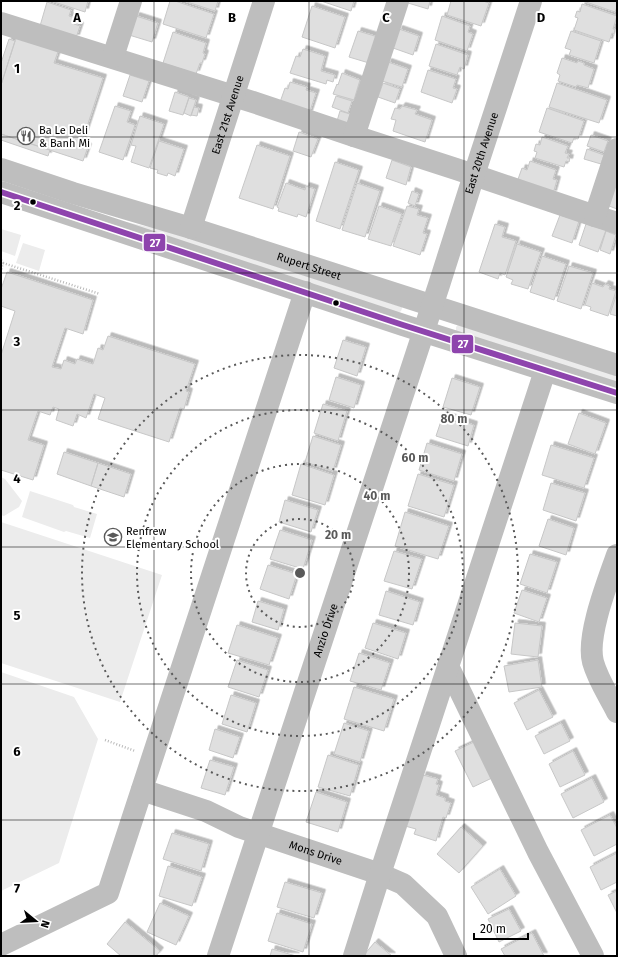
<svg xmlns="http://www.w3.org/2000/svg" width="618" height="957" font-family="'Fira Sans',sans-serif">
<defs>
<filter id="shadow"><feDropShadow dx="3.5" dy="-3.5" stdDeviation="0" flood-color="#0004"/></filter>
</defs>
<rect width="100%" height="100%" fill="#fff"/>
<path fill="#ececec" d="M99,216L167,231L402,307C402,310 401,312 398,313Z
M1,229L21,235L15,256L1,251Z
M23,243L45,250L39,271L16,263Z
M458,325L617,374V385L456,333V327Z
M1,477L5,479L22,501L19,507L4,516L1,515Z
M30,491L73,505L74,507L97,514L90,538L66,531L64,532L22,517Z
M1,522L162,575L120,702L1,663Z
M1,672L74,697L98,739L59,863L1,891Z"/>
<path fill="#dfdfdf" stroke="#c7c7c7" filter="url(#shadow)" d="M51,1H88L85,12Z
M170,1H175L214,14L206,38L163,24Z
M184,1H218L215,11Z
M321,1H354L351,11Z
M409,1H430L428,9L408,3Z
M451,1H483L489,3L481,26L447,15Z
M583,1H617V7L615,12Z
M47,2L71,10L69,16L76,18L74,24L80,26L76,38L40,26Z
M582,4L617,16L613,29H615L614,34L612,33L609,42L574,30L578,18L575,17L577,11L580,12Z
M312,6L345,17L335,48L302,37Z
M136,16L158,23L152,42L129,35Z
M442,16L470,26L468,32L473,34L467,51L435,40Z
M399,29L419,36L413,55L393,48Z
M358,31L378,37L369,63L349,57Z
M571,31L601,41L594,63L569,55L571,50L565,48Z
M173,32L206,43L203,53L205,54L202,63H200L196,74L163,63Z
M17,35L59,49L54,63L103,78L81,145L88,147L83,161L1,134V85Z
M9,39L15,41L1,85V63Z
M436,44L468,55L464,69L460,67L457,75L429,66Z
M303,49L325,56L321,71L335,75L333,82L327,80L326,84L290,73L296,56L300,57Z
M562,58L577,63L578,61L584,63V65L594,69L588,88L577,85L576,87L558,81L560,75L557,73Z
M388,62L408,69L402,87L382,81Z
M428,70L456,79L453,88L457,89L452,103L421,92Z
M342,73L360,80L354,100L333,94L337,84L338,85Z
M130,75L149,81L142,102L123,96Z
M290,82L307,87L306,90L316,93L309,114L279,105L285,88L288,89Z
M383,83L400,89L395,103L378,97Z
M557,83L607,100L599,123L549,107Z
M175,92L189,97L183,115L169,111Z
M336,96L352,101L348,113L332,107Z
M189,98L196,100L191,116L184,113Z
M115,106L131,111L127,122L135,125L123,160L99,152Z
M402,106L417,110L415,114L432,120L425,142L393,131L396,120L391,119L395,108L400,109Z
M194,107L199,108L197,116L191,115Z
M547,108L584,121L578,139L574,138L572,143L539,132Z
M340,111L350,114L347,125L337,121Z
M140,116L164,124L149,168L131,162L136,146L131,145Z
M299,132L318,139L311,157L293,151Z
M1,134L50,150L48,156L1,140Z
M591,135L608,141L604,152L587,146Z
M542,137L568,146L565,153L569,154L567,158H570L569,162L566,161L564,167L535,158L537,152L534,151L536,144L540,145Z
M159,141L184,149L175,176L168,173L167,176L157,173L158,170L150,168Z
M257,145L290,156L273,209L239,198Z
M587,149L604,155L601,164L584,159Z
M392,160L411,167L406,185L386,178Z
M530,161L556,170L553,179L557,180L553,194L517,182L522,168L527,170Z
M335,162L359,170L340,229L316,221Z
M286,183L305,190L306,186L315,189L306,217L298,214L297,217L278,211L279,208L277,207Z
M357,183L380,191L365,237L342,230Z
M615,187H617V209L609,206Z
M412,191L419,194L415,206L408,203Z
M379,206L402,214L391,246L368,239Z
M407,206L419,209L417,215L428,218L423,233L427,234L420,255L393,246Z
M560,215L579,221L572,243L552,236Z
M495,224L505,227L502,237L516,241L505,275L500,273L498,279L479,272Z
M586,224L606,230L598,252L579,245Z
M606,231L616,235L610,254L600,250Z
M517,244L541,252L528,289L511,284L513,280L506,277Z
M542,256L566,264L554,300L530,292Z
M569,266L593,273L581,309L557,301Z
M7,272L93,300L83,334L65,328L52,367L61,369L64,360L75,364L77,359L93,364L98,348L103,350L108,336L195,364L186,391L189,392L184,409L180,408L169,442L98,419L105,398L94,394L86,418L77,414L73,426L56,420L59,409L53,407L50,415L38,411L28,440L44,445L33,480L1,470V355L15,311L1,306V289Z
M592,283L603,287L605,284L610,286L609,289L616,291L608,316L590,310L591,307L585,305Z
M617,293V316L610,314Z
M343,340L366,347L357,376L334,368Z
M336,377L361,385L354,408L329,400Z
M452,378L480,387L471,415L443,407Z
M323,404L347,411L338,441L314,433Z
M579,413L606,423L595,454L568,444Z
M443,415L474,425L468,446L436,436Z
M313,436L341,445L333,471L305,462Z
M427,443L462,454L454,481L419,470Z
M551,445L594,458L584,488L542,475Z
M64,452L98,463L91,486L57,474Z
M98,463L131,474L124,497L91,486Z
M301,464L334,475L325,505L292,495Z
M418,474L454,485L444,517L408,506Z
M551,483L585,493L576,521L543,510Z
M285,500L318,510L311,532L279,522Z
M405,512L449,526L438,559L395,546Z
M548,519L574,528L566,555L539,546Z
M280,530L312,540L303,569L270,559Z
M394,551L422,559L412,589L384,581Z
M530,554L557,562L547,593L520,584Z
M268,565L297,574L289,599L260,589Z
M522,590L547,598L539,622L514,613Z
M386,591L420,602L413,625L379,615Z
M258,601L284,609L278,630L252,622Z
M373,623L406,633L398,659L365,648Z
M515,623L542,626L538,657L511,654Z
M237,625L278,638L269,665L228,653Z
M359,653L390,663L381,690L350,681Z
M237,660L268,670L259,697L228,687Z
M538,660L542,687L509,692L504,666Z
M354,687L394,699L384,731L344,719Z
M539,690L553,717L527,730L514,703Z
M231,695L256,703L247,732L222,724Z
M344,723L369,731L360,762L334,754Z
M561,723L570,741L544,754L535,736Z
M215,729L240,737L233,758L209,750Z
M474,742L492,778L473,787L455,751Z
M573,751L585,775L560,787L549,764Z
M328,755L359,765L350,796L318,787Z
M210,760L234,767L225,795L201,788Z
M423,775L438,779L436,784L439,785L436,795L445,798V801L451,803L446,818L443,817L436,841L414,834L416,829L405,826Z
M592,778L604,802L573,818L561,794Z
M316,792L347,802L338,832L306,822Z
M610,815L617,828V844L594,856L581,830Z
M461,827L483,846L459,873L437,854Z
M172,833L209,844L201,871L163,859Z
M617,853V882L601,890L590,867Z
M168,866L202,877L192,906L159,896Z
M500,869L516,896L488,914L471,887Z
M285,882L322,893L314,918L277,907Z
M617,891V913L608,895Z
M160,903L189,916L176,945L147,932Z
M509,909L521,931L499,942L488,919Z
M277,913L312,924L303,952L268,941Z
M125,922L160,951L156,956H121L107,944Z
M532,933L544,956H505L501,949Z
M375,942L392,956H363Z
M272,949L296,956H270Z"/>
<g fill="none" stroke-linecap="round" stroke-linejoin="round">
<path stroke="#b9b9b9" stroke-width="2.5" stroke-dasharray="1 2" stroke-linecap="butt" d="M1,260L3,263L1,270
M3,263L100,294
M105,740L135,751"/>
<g stroke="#bebebe" stroke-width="22">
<path d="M1,23L253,102L354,136L456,169L595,216L617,223"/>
<path d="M113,57L131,1"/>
<path d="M354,136L398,1"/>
<path id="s1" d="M1,169L73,193L191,228L617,365"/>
<path d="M1,192L403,325L617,393"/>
<path d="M595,216L617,149"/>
<path id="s2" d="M191,228L264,1"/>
<path d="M617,555C608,581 586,636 593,662C598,680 609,696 617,712"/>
<path d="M448,666L538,852L593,956"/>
<path id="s3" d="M142,790L206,811L239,827L380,874L403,884L437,916L456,956"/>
<path d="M1,945L108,893L305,292"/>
<path id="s4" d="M218,956L439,285L474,175L531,1"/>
<path d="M354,956L380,874L545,371"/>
</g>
<defs>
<path id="bus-1" d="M1,192L403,325L617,393"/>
</defs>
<use href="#bus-1" stroke="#fff" stroke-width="9"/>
<use href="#bus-1" stroke="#8e44ad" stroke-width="6"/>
</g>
<path fill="none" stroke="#000" stroke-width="1" stroke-opacity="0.55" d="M154,1V956M309,1V956M464,1V956M1,137H617M1,273H617M1,410H617M1,547H617M1,684H617M1,820H617"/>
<g fill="none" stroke="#595959" stroke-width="2" stroke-dasharray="2 4">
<circle cx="300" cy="573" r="54"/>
<circle cx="300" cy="573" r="109"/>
<circle cx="300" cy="573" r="163"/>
<circle cx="300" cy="573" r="218"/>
</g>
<defs>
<symbol id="restaurant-ring" viewBox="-11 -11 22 22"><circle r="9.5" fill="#fff" stroke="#595959" stroke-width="1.5"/><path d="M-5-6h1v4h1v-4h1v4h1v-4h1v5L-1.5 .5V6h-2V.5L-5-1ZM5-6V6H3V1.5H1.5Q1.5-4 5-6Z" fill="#595959"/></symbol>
<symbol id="school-ring" viewBox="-11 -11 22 22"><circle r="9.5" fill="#fff" stroke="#595959" stroke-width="1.5"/><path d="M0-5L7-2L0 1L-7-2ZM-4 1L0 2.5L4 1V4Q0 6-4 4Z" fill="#595959"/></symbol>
</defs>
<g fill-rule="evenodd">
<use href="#restaurant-ring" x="16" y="126" width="20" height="20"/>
<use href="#school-ring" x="103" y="527" width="20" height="20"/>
</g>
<g fill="#000" stroke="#fff" stroke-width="1.5">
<circle cx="33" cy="202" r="3.5"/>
<circle cx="336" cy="303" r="3.5"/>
</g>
<g text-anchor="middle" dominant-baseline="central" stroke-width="4" stroke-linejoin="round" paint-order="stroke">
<g font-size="11" fill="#000" stroke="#fff">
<text stroke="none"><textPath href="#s2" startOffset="119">East 21st Avenue</textPath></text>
<text stroke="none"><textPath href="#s4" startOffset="845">East 20th Avenue</textPath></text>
<text stroke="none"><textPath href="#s1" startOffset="323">Rupert Street</textPath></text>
<text stroke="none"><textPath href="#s4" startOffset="343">Anzio Drive</textPath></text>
<text stroke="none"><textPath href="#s3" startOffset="185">Mons Drive</textPath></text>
</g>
<g font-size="11" fill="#000" stroke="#fff" text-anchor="start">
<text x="39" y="130">Ba Le Deli<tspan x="39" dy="13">&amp; Banh Mi</tspan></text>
<text x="126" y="531">Renfrew<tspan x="126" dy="13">Elementary School</tspan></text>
</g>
</g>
<g font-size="13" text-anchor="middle" font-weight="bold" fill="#000" stroke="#fff" stroke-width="4" stroke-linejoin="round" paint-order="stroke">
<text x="77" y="22">A</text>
<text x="232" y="22">B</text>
<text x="386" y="22">C</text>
<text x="541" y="22">D</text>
<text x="17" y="73">1</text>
<text x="17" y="210">2</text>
<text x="17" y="346">3</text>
<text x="17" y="483">4</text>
<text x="17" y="620">5</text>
<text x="17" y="756">6</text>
<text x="17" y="893">7</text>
</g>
<circle cx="300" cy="573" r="6" fill="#595959" stroke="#fff" stroke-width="2"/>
<g font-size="12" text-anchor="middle" font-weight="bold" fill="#595959" stroke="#fff" stroke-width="4" stroke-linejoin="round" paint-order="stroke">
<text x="454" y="423">80 m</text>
<text x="415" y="462">60 m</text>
<text x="377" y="500">40 m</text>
<text x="338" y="539">20 m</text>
</g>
<g stroke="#fff" stroke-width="1.5">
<rect x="143" y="233" width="23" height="19" rx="4" fill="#8e44ad"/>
<rect x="451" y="334" width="23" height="20" rx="4" fill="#8e44ad"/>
</g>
<g font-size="11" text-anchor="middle" font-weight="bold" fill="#fff">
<text x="155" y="247">27</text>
<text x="463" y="348">27</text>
</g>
<rect width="618" height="957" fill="none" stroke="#000000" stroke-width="4"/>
<g transform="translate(36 921) rotate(108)" stroke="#ffffff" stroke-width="3" paint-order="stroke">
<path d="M0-3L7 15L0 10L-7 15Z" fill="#000000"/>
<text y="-6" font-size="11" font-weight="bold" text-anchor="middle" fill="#000000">N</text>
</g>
<path d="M474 933v6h54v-6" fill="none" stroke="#000000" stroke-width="2"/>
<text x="480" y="933" font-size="12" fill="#000000" stroke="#ffffff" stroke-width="3" paint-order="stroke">20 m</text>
</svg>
